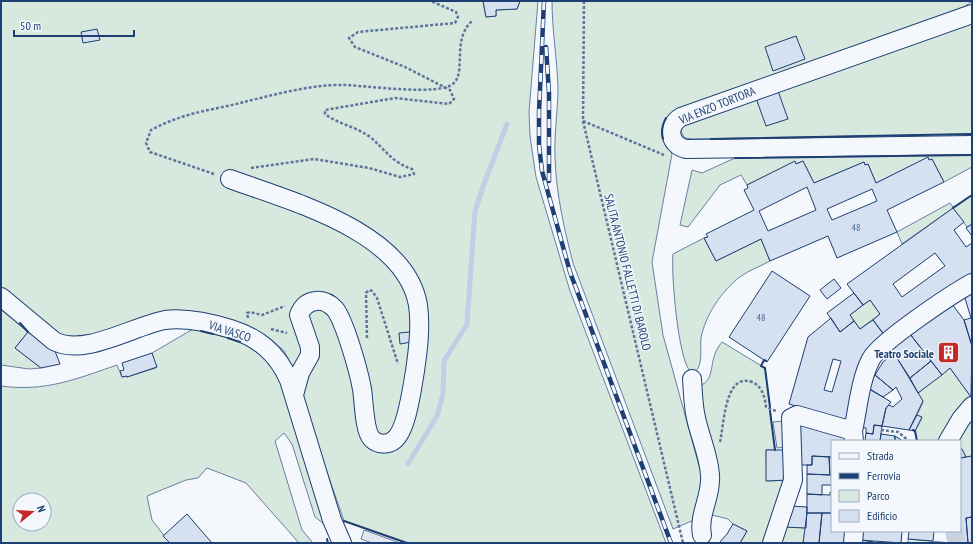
<svg xmlns="http://www.w3.org/2000/svg" width="973" height="544" font-family="'PT Sans Narrow',sans-serif">
<rect width="100%" height="100%" fill="#f4f7fb"/>
<path fill="#d7e8df" stroke="#687fa3" fill-rule="evenodd" d="M1,1H483L486,17L496,16V10L517,9L520,1H538L529,112L530,136L536,177L570,291L666,543H407L344,521L327,472L295,371L284,351L273,341L260,332L207,315L87,338L63,337L1,289Z
M552,1H972L963,8L675,112C655,125 661,137 672,154L652,262L663,335L704,484L694,520L673,529L573,263C564,228 556,193 555,157C554,134 558,110 558,87C557,58 552,30 552,1Z
M972,23V134L692,139L685,138L681,132L683,125Z
M972,154V167L944,182L932,159L929,160L928,158L876,183L868,164L865,165L864,162L814,183L803,161L796,164L794,162L747,185L741,175L720,185L688,227L680,225L692,170L702,173L735,158Z
M972,195V224L967,227L953,208L902,244L897,232L950,203L953,207Z
M704,238L716,261L761,239L770,261C761,266 749,270 740,277C722,290 705,316 701,338C700,348 703,364 696,371H690C678,358 671,274 673,254Z
M870,300L880,314L860,329L850,315Z
M1,305L28,332L15,348L41,368L29,369L1,365Z
M193,329C219,335 257,342 273,366C276,371 279,377 282,382L324,524L315,517L292,444L284,433L275,441L302,530L313,543H299L246,483L207,468L198,478L186,480L147,496L152,520L170,543H1V386C46,392 76,379 117,365L122,377L127,376V377L156,368L152,353ZM20,500H44V524H20Z
M722,342L765,368L775,450H766L767,481L788,480L765,543H740L747,531L733,524L728,519L708,514L698,386C714,382 710,366 715,354C716,350 719,346 722,342Z
M950,368L971,397L961,408L942,441H917L915,431L922,418L917,415L923,402L918,393Z
M972,414V456L966,457L960,448V441H954Z
M784,527L806,528L803,543H778Z
M908,539L951,543H908Z"/>
<path fill="#e3e8f0" stroke="#687fa3" d="M783,421L786,447L777,448L773,422Z
M364,530L400,543H372L361,539Z"/>
<g fill="none" stroke-linecap="round" stroke-linejoin="round">
<path stroke="#bed0e5" stroke-width="5" d="M408,464L437,416L443,394L444,361L467,324L475,211L484,184L507,124"/>
</g>
<path fill="#d5e0f0" stroke="#1d3f73" fill-rule="evenodd" d="M483,1H520L517,9L496,10V16L486,17Z
M97,29L100,40L83,43L81,32Z
M796,36L805,59L773,71L765,47Z
M778,91L788,119L766,126L756,98Z
M928,157L929,160L932,159L944,182L887,210L897,232L837,258L828,236L770,261L761,239L716,261L704,238L708,237L706,234L754,210L744,190L748,188L747,185L795,161L796,164L803,161L814,183L864,162L865,165L868,164L876,183ZM807,187L816,210L768,231L759,211ZM872,189L877,201L832,220L827,209Z
M953,208L964,222L954,230L966,247L972,243V276L885,336L873,320L880,314L870,300L863,305L847,284ZM935,253L945,266L902,297L893,284Z
M972,224V236L966,228Z
M772,271L810,296L767,362L729,337Z
M834,279L841,288L827,299L820,290Z
M972,291V318H971L964,295Z
M854,293L863,305L850,315L854,321L840,332L827,313Z
M952,304L964,320L972,346L971,397L950,368L942,375L910,334Z
M831,318L840,332L854,321L860,329L873,320L885,336L849,422L789,404L808,337ZM833,359L841,361L832,392L824,390Z
M971,318H972V346L964,320Z
M28,332L55,351L60,364L41,368L15,348Z
M410,332L411,342L400,344L399,333Z
M910,334L931,361L910,378L891,349Z
M152,353L157,367L127,377V376L122,377L120,371L124,370L122,363Z
M894,353L923,401L909,430L882,426L886,408L889,405L893,407L902,399L896,387L893,390L875,375L883,362Z
M931,361L942,375L918,393L910,378Z
M875,375L893,390L883,397L867,388Z
M870,389L891,402L886,408L882,426L874,425L873,434L866,433V428L861,427Z
M917,415L922,417L915,431L909,430Z
M797,423L848,437V441H832V457L812,456V465H800Z
M874,425L882,426L880,441H865L866,433L873,434Z
M881,434L895,436V441H880Z
M895,436L900,439L902,441H895Z
M960,448L962,449L966,457L960,458Z
M766,450H788V480L766,481Z
M812,456L829,457L830,475L807,474V465H812Z
M972,456V517L966,518L968,543H951L948,531H960V458Z
M829,457H832V475H830Z
M807,474L832,475V485H822V495L807,494Z
M830,492H832V513H807V494L830,495Z
M790,506L807,507L806,528L784,527Z
M807,513H822L819,543H803Z
M822,513H832V531H848V543H819Z
M187,514L212,543H170L163,536Z
M972,517V543H968L966,518Z
M733,524L747,531L740,543H719L727,534Z
M860,531H902L901,543L860,540Z
M909,531H934L933,541L908,539Z
M860,540L874,542V543H860Z"/>
<g fill="none" stroke-linecap="round" stroke-linejoin="round">
<path stroke="#c9d2e0" stroke-width="18" stroke-dasharray="18 9" stroke-linecap="butt" d="M954,531L957,543"/>
<defs>
<path id="minor" d="M972,14L681,117C666,126 669,145 686,149L972,145
M230,179C290,201 405,231 418,305C421,327 418,350 415,371C412,388 407,430 394,440C388,445 378,445 372,439C364,431 364,401 362,389C359,372 345,322 335,309C330,304 323,300 316,301C307,302 302,307 299,315L310,347V355L300,373L294,395
M1,297L54,341C84,357 133,326 165,320C187,317 211,323 231,329C259,338 277,353 289,380L332,520L342,543
M692,379C693,392 693,405 696,418C700,437 709,456 710,475C712,496 698,514 702,535
M854,441L853,431C858,408 860,380 871,359C881,341 952,294 972,283
M948,441L961,419L972,406
M772,543L793,480L791,418L797,415L853,431
M853,543L854,531"/>
</defs>
<use href="#minor" stroke="#1d3f73" stroke-width="20"/>
<path stroke="#5e769c" stroke-width="2.5" stroke-dasharray="3 2" stroke-linecap="butt" d="M584,1L583,121L683,543
M583,121L664,155
M251,168L314,159L369,168L400,177L414,174L412,169C391,162 385,149 370,137C357,127 338,124 325,114V110L395,98L449,104L454,99L450,90L405,67L355,47L349,38L358,32L455,23L458,17L456,12L431,1
M214,174L150,152L146,143L151,130C159,126 167,122 176,119C197,111 222,108 244,102C273,95 313,84 343,85C363,85 441,97 454,83C466,71 452,39 472,21
M248,318L247,313L250,312L262,315L285,306
M271,329L287,333
M367,338L366,293L369,290L372,291L377,298L398,364
M881,430L898,432L909,441
M720,442C724,427 724,372 752,382C762,386 765,397 766,407L776,411"/>
<use href="#minor" stroke="#f4f7fb" stroke-width="18"/>
<defs>
<path id="rail" d="M544,1L539,112V145L542,171L570,272L671,543
M546,47L549,93V181"/>
</defs>
<use href="#rail" stroke="#1d3f73" stroke-width="4.5"/>
<use href="#rail" stroke="#f4f7fb" stroke-width="3" stroke-dasharray="9" stroke-linecap="butt"/>
<path stroke="#1d3f73" stroke-width="2" d="M663,139C661,131 662,125 666,118
M711,139L972,134
M735,158L972,155
M953,208L972,195
M20,323L28,332
M201,331L213,334
M228,338L240,342
M766,361L764,360L761,366L765,368L770,407
M770,411L775,450
M913,430L915,431L917,441
M344,521L407,543
M327,539L328,543"/>
</g>
<defs>
<symbol id="building-square" viewBox="-11 -11 22 22"><rect x="-9" y="-9" width="18" height="18" rx="4" fill="#c62828" stroke="#f4f7fb"/><path d="M-4-6H4V6H1V3H-1V6H-4ZM-2.5-4.3h1.7v1.8h-1.7ZM.8-4.3h1.7v1.8H.8ZM-2.5-1h1.7V.8h-1.7ZM.8-1h1.7V.8H.8Z" fill="#fff"/></symbol>
</defs>
<g fill-rule="evenodd">
<use href="#building-square" x="936" y="340" width="25" height="25"/>
</g>
<g text-anchor="middle" dominant-baseline="central" stroke-width="3" stroke-linejoin="round" paint-order="stroke">
<g font-size="10" fill="#4b6792">
<text x="856" y="227">48</text>
<text x="761" y="317">48</text>
</g>
<g font-size="12" fill="#1d3f73" stroke="#f4f7fb">
<text transform="translate(717 105) rotate(-22)">VIA ENZO TORTORA</text>
<text transform="translate(628 272) rotate(76)">SALITA ANTONIO FALLETTI DI BAROLO</text>
<text transform="translate(230 331) rotate(18)">VIA VASCO</text>
</g>
<g font-size="12" font-weight="bold" fill="#1d3f73" stroke="#f4f7fb" text-anchor="end">
<text x="934" y="353">Teatro Sociale</text>
</g>
</g>
<rect width="973" height="544" fill="none" stroke="#1d3f73" stroke-width="4"/>
<rect x="831" y="440" width="130" height="92" fill="#f4f7fb" stroke="#9eadc5"/>
<rect x="839" y="453" width="20" height="6" fill="#f4f7fb" stroke="#9eadc5"/>
<text x="867" y="460" font-size="12" fill="#1d3f73">Strada</text>
<rect x="839" y="473" width="20" height="6" fill="#1d3f73" stroke="#9eadc5"/>
<text x="867" y="480" font-size="12" fill="#1d3f73">Ferrovia</text>
<rect x="839" y="490" width="20" height="12" fill="#d7e8df" stroke="#9eadc5"/>
<text x="867" y="500" font-size="12" fill="#1d3f73">Parco</text>
<rect x="839" y="510" width="20" height="12" fill="#d5e0f0" stroke="#9eadc5"/>
<text x="867" y="520" font-size="12" fill="#1d3f73">Edificio</text>
<g transform="translate(32 512) rotate(72)"><circle r="19" fill="#f4f7fb" stroke="#9eadc5"/>
<path d="M0-3L7 15L0 10L-7 15Z" fill="#c62828"/>
<text y="-6" font-size="11" font-weight="bold" text-anchor="middle" fill="#1d3f73">N</text>
</g>
<path d="M14 30v6h120v-6" fill="none" stroke="#1d3f73" stroke-width="2"/>
<text x="20" y="30" font-size="12" fill="#1d3f73" stroke="#f4f7fb" stroke-width="3" paint-order="stroke">50 m</text>
</svg>
